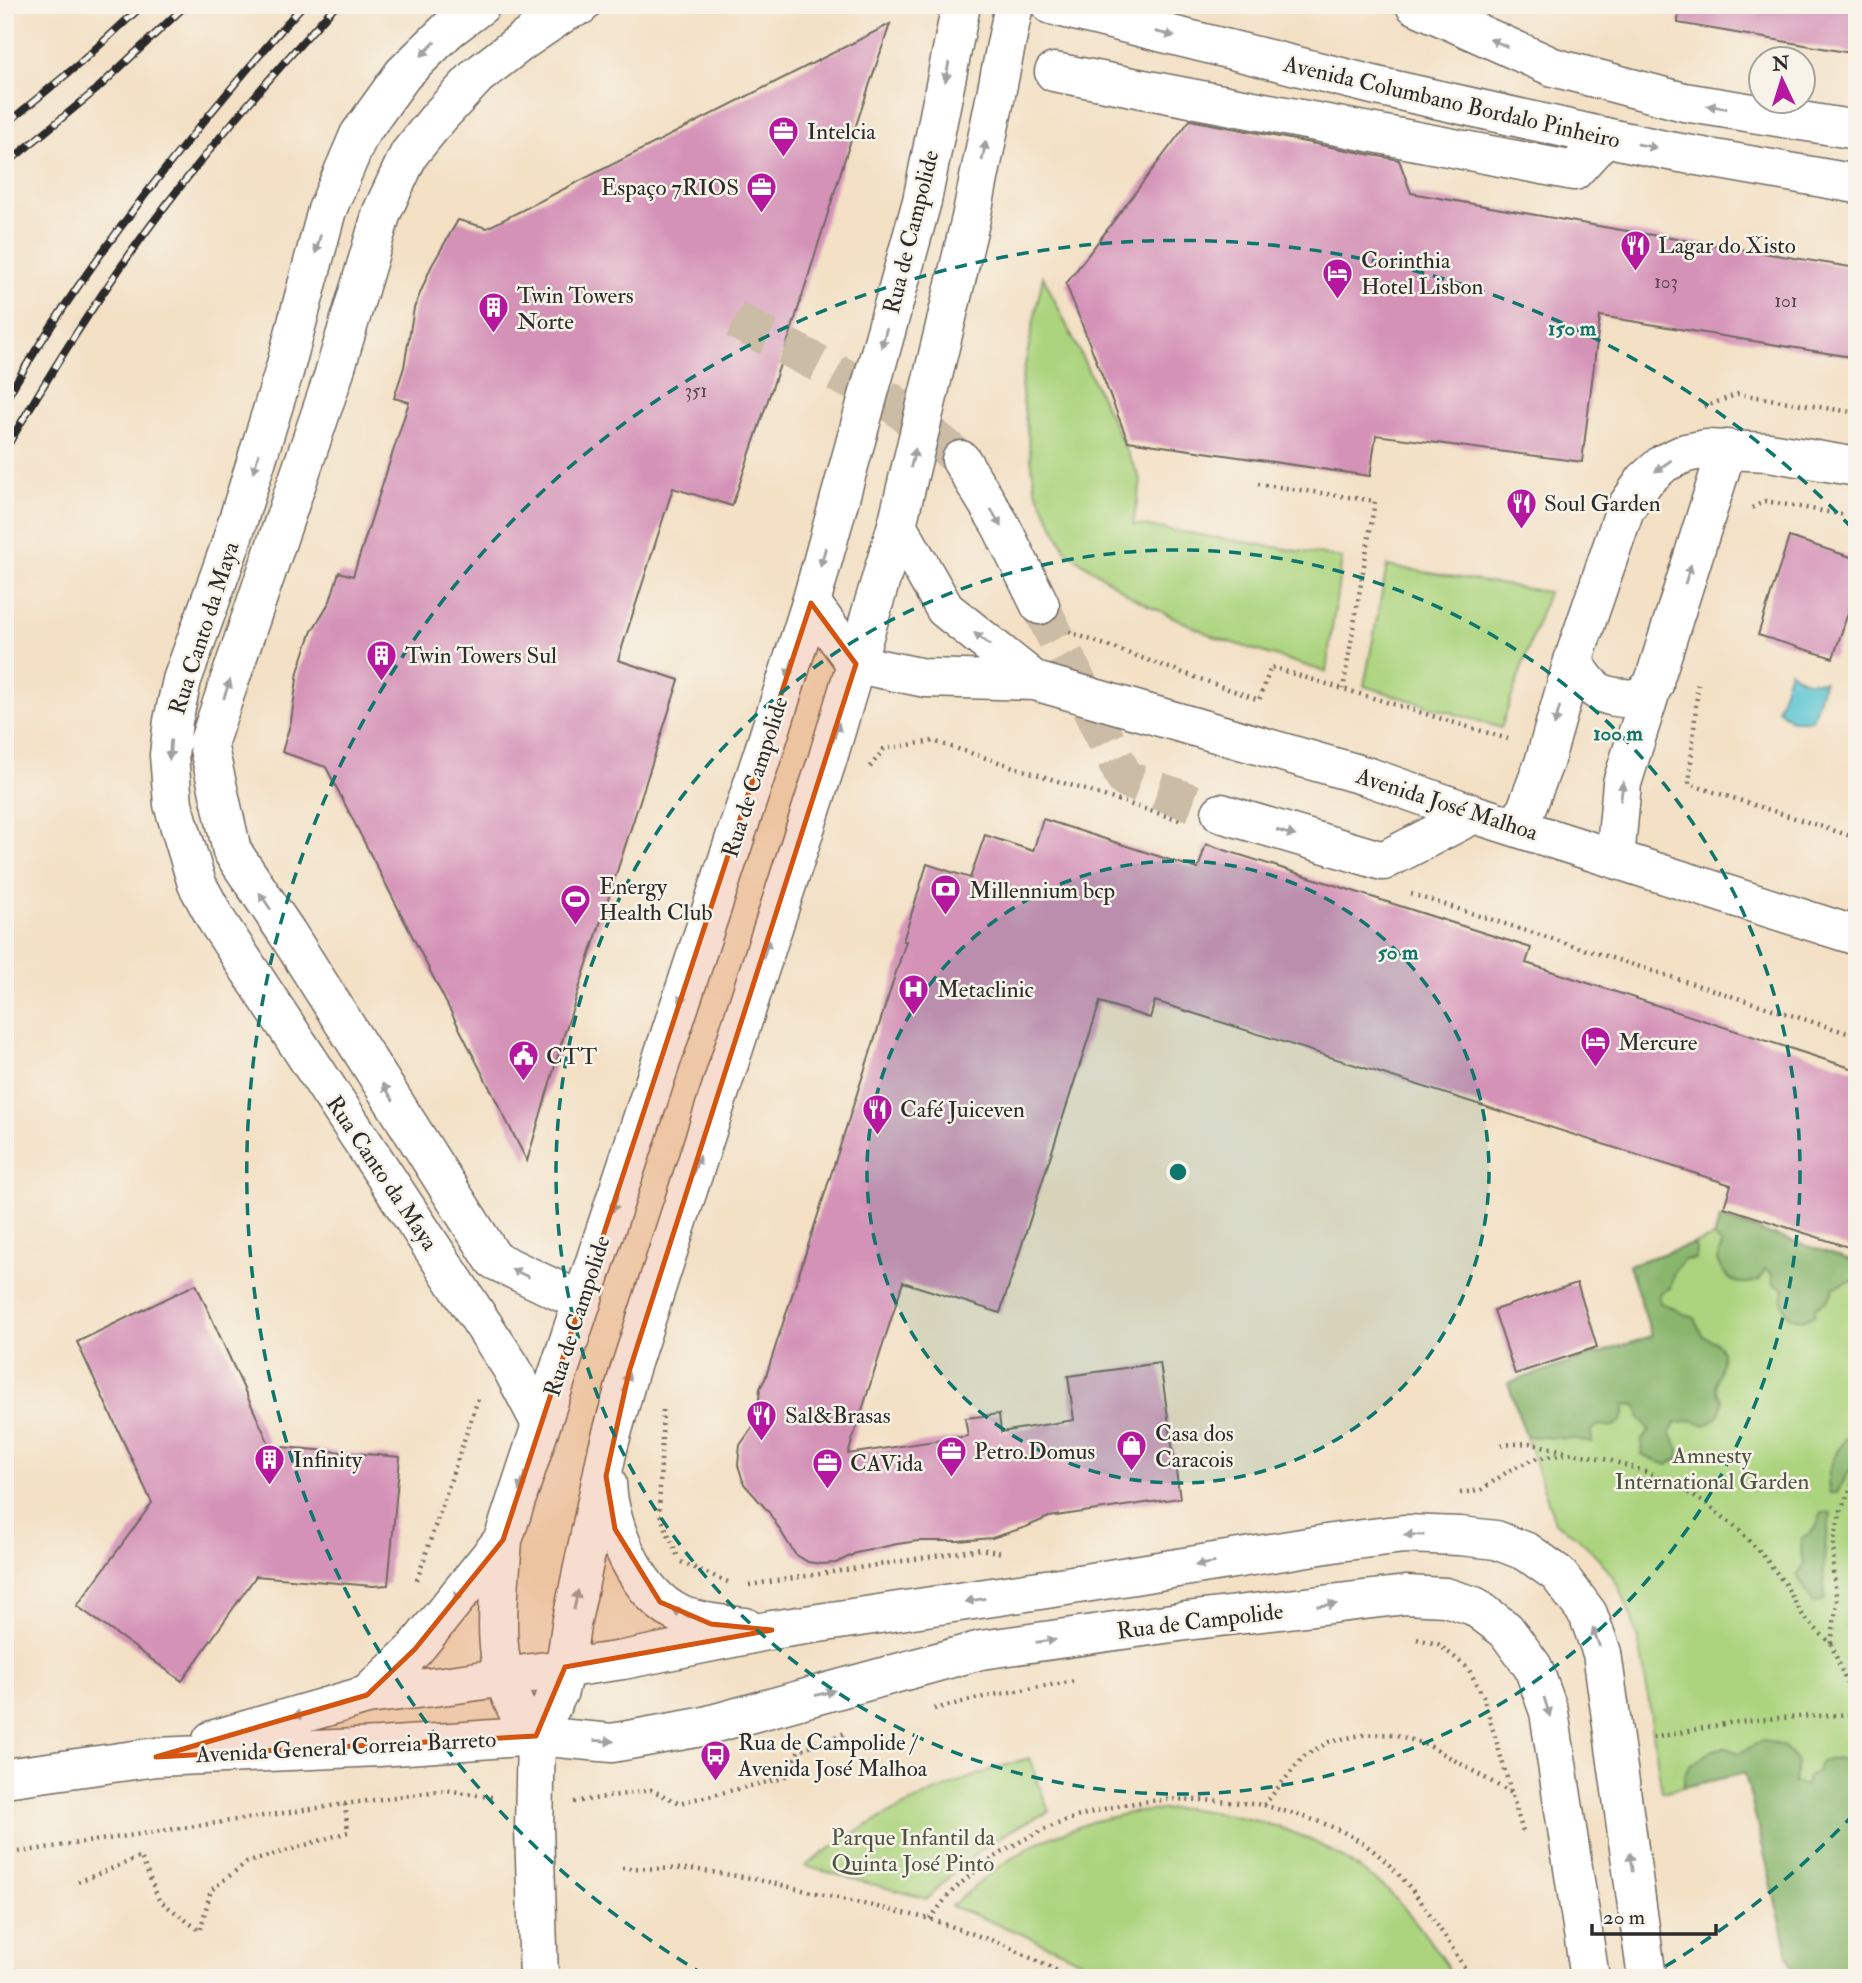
<svg xmlns="http://www.w3.org/2000/svg" width="1862" height="1983" font-family="'IM FELL Double Pica',serif">
<rect width="100%" height="100%" fill="#f7f3e8"/>
<filter id="ink" filterUnits="userSpaceOnUse"><feTurbulence type="fractalNoise" baseFrequency=".0143" numOctaves="2"/><feDisplacementMap in="SourceGraphic" scale="14" xChannelSelector="R" yChannelSelector="G"/><feConvolveMatrix kernelMatrix="1 2 1 2 8 2 1 2 1" color-interpolation-filters="sRGB"/></filter>
<filter id="wash" filterUnits="userSpaceOnUse"><feTurbulence type="fractalNoise" baseFrequency=".00686" numOctaves="4" result="noise"/><feDisplacementMap in="SourceGraphic" scale="28" xChannelSelector="R" yChannelSelector="G"/><feGaussianBlur stdDeviation="1.57" result="paint"/><feColorMatrix in="noise" values="0 0 0 0 0 0 0 0 0 0 0 0 0 0 0 0 0 1.4 0 .05"/><feComposite in="paint" operator="in"/></filter>
<g filter="url(#wash)">
<rect width="100%" height="100%" fill="#f3e0c5"/>
<path fill="#acd47e" stroke="#6c8054" stroke-width="2" d="M1043,276L1141,481L1133,524L1342,558L1326,672L1217,638L1135,599L1066,551L1035,488L1021,385Z
M1387,566L1548,592L1501,728L1364,686Z
M1720,1218L1857,1262V1978H1794L1745,1773L1662,1792C1657,1760 1652,1728 1648,1696C1637,1621 1624,1564 1555,1522L1508,1383L1652,1336L1629,1265L1714,1237Z
M1029,1758L1049,1812C1001,1831 962,1861 927,1899L805,1866C873,1815 948,1782 1029,1758Z
M1184,1808C1251,1817 1299,1827 1355,1866C1370,1876 1385,1887 1397,1900C1419,1924 1437,1951 1455,1978H1115C1062,1950 1007,1927 951,1906L1001,1865L1039,1842L1091,1822L1129,1813Z"/>
<path fill="#89b66d" stroke="#5a704c" stroke-width="2" d="M1720,1218L1857,1262V1284L1850,1281L1834,1287C1831,1298 1826,1303 1815,1307V1315L1802,1320L1789,1316L1782,1302L1784,1289L1773,1284L1771,1273L1765,1269L1760,1280C1738,1288 1726,1282 1717,1260L1722,1245L1714,1237Z
M1694,1244L1696,1249L1695,1259L1683,1260L1674,1272L1670,1288L1659,1294L1660,1303C1673,1306 1681,1315 1695,1318L1702,1335C1747,1354 1701,1376 1722,1400C1722,1413 1717,1420 1705,1425L1692,1420L1682,1423L1676,1422L1670,1433L1679,1449L1678,1459L1667,1465L1641,1455L1642,1440L1650,1431L1640,1418L1636,1405L1624,1404C1626,1424 1617,1429 1599,1425L1591,1431L1592,1442L1575,1439L1526,1436L1508,1383L1652,1336L1629,1265Z
M1857,1426V1457L1837,1493H1830C1822,1471 1841,1441 1857,1426Z
M1821,1513H1831C1823,1543 1823,1570 1825,1600L1813,1603L1797,1575L1805,1565L1801,1552L1802,1538C1813,1532 1819,1526 1821,1513Z
M1762,1741C1780,1742 1788,1748 1797,1762L1794,1782L1806,1786L1808,1777L1816,1773L1820,1762L1836,1758L1845,1760L1857,1790V1978H1794L1745,1773L1684,1787V1776L1689,1765L1702,1759L1712,1749L1726,1748L1740,1753Z"/>
<path fill="#59c4d2" stroke="#42787e" stroke-width="2" d="M1790,670C1800,682 1809,682 1824,681L1812,720H1791L1778,709Z"/>
<g id="blocks">
<path fill="#d492b7" d="M1679,5H1857V54L1678,23Z
M890,24L847,152L790,335L732,506L673,488L618,660L679,680L564,1035L527,1161L326,767L282,752L291,721L298,672L305,650L312,631L330,601L339,572L353,576L409,402L394,398L404,367L414,308L431,267L458,220L487,228Z
M1190,120L1399,160L1411,193L1615,229L1857,268V358L1600,316L1582,462L1376,435L1370,476L1128,441L1066,284Z
M1789,537L1857,559V606L1851,604L1833,658L1758,635Z
M1043,819L1198,869L1206,844L1531,948L1526,963L1857,1070V1250L1724,1207L1731,1185L1155,1001L1150,1018L1100,1002L1000,1313L903,1282L848,1454L968,1436L965,1418L999,1414L1001,1432L1074,1420L1068,1376L1160,1363L1180,1498L1049,1517L1026,1527L992,1538L958,1541H918L897,1544L856,1553L836,1563L821,1564L808,1562L795,1554L768,1511L744,1484L738,1465L740,1445L757,1421L760,1388L765,1379L874,1041L906,941H903L927,864L970,878L985,835L1033,851Z
M1577,1283L1597,1347L1515,1374L1494,1310Z
M196,1284L270,1446L400,1457L388,1585L373,1586L256,1576L182,1681L77,1606L152,1503L77,1342Z"/>
</g>
</g>
<g filter="url(#ink)">
<use href="#blocks" fill-opacity="0" stroke="#716a61" stroke-width="2"/>
<g fill="none" stroke-linecap="round" stroke-linejoin="round">
<path stroke="#cbbca6" stroke-width="38" stroke-dasharray="38 19" stroke-linecap="butt" d="M735,320L890,401L961,460
M1040,605L1125,779L1221,813"/>
<defs>
<path id="minor" d="M481,5L449,29L403,74L359,135L327,210L284,372L229,549L182,680L173,721L169,755L173,804L197,884L217,921L511,1367L541,1424
M581,5L565,12L521,42L477,76L439,117L409,154L382,212L333,377L208,744L232,851L287,933L494,1260L582,1302
M1054,72L1574,171L1605,137
M961,460L1000,524L1040,605
M897,525L945,609L1035,681
M811,603L856,664L925,678L1035,681L1369,777L1474,814L1857,936
M1573,661C1593,693 1599,697 1637,699L1654,685
M1221,813L1383,861L1474,814
M1519,828L1544,763L1573,661L1625,509L1645,480L1664,463L1686,453L1707,449L1769,452L1857,467
M1615,859L1622,783L1727,449
M536,1736L534,1829L539,1978"/>
<path id="major" d="M1051,5L1377,86L1605,137L1669,151L1857,184
M1415,5L1553,67L1684,102L1857,130
M607,1483C609,1528 638,1596 681,1615C701,1623 724,1625 745,1627
M367,1695L415,1649L503,1540
M536,1736C527,1732 524,1724 520,1715C488,1660 499,1600 503,1540L766,744L811,603L922,201L961,5
M536,1736L559,1691L565,1667L571,1625L608,1448L629,1372L827,761L897,525L971,218L1014,5
M212,1740L367,1695L450,1685L623,1660L772,1630L1066,1586L1339,1542L1404,1534L1460,1536L1496,1540L1527,1552L1558,1574L1588,1614L1602,1653L1647,1978
M5,1778L156,1757L379,1747L536,1736L612,1743L701,1727L981,1650L1186,1621L1406,1595L1445,1597L1474,1606L1506,1630L1533,1667L1549,1712L1590,1978"/>
</defs>
<use href="#minor" stroke="#716a61" stroke-width="41"/>
<use href="#major" stroke="#716a61" stroke-width="41"/>
<path stroke="#716a61" stroke-width="4.5" stroke-dasharray="2 5" stroke-linecap="butt" d="M1704,407L1738,394L1857,413
M1258,484L1375,501L1343,689
M1752,508L1765,501L1857,517
M1069,632L1259,700L1271,667L1508,739
M1698,684L1689,784L1857,838
M870,767L884,749L933,741L1182,821
M1411,894L1857,1036
M663,1410L659,1512L677,1555
M1501,1445L1529,1443L1569,1452
M1460,1493L1481,1490L1510,1470L1534,1459L1573,1453L1609,1460L1644,1471L1677,1486L1708,1505L1737,1528L1763,1555L1785,1584L1803,1616L1831,1644L1857,1708
M681,1562L728,1582
M417,1580L479,1396
M749,1585L980,1549L1003,1553
M1417,1639L1438,1644L1468,1668L1483,1696L1523,1832
M1831,1643L1837,1602L1833,1571L1834,1540L1841,1510L1857,1474
M934,1709L987,1696L1076,1681
M1653,1738L1729,1723L1778,1718L1857,1714
M574,1802L651,1790L679,1803L784,1778L799,1750L848,1732
M1264,1805C1289,1813 1317,1819 1341,1831C1402,1859 1436,1924 1471,1978
M5,1854L345,1804L446,1790L496,1798
M622,1868L692,1869L750,1878L930,1919L1002,1944L1072,1978
M78,1882L141,1857L159,1900L200,1931L211,1890L246,1863L348,1832L345,1804
M930,1919C939,1908 947,1895 958,1886C1011,1838 1080,1808 1151,1801C1189,1797 1227,1802 1264,1805L1304,1756L1329,1742L1361,1735L1394,1734L1430,1746L1511,1793"/>
<use href="#minor" stroke="#fff" stroke-width="38"/>
<use href="#major" stroke="#fff" stroke-width="38"/>
<defs>
<path id="rail" d="M5,125L79,64L143,5
M5,165L96,90L186,5
M5,401C88,258 194,129 303,5
M5,450C54,366 107,282 166,205C220,135 277,69 336,5"/>
</defs>
<use href="#rail" stroke="#2b2b2b" stroke-width="8"/>
<use href="#rail" stroke="#f7f3e8" stroke-width="5" stroke-dasharray="16" stroke-linecap="butt"/>
</g>
<defs><path id="oneway-solid" d="M-6-.8H1V-3.2L6.5 0L1 3.2V.8H-6Z" transform="scale(1.75)"/></defs>
<g fill="#a0a0a0">
<use href="#oneway-solid" transform="translate(1165 34) rotate(14)"/>
<use href="#oneway-solid" transform="translate(1499 43) rotate(-156)"/>
<use href="#oneway-solid" transform="translate(428 49) rotate(135)"/>
<use href="#oneway-solid" transform="translate(947 72) rotate(101)"/>
<use href="#oneway-solid" transform="translate(1717 107) rotate(-171)"/>
<use href="#oneway-solid" transform="translate(1647 146) rotate(12)"/>
<use href="#oneway-solid" transform="translate(984 151) rotate(-79)"/>
<use href="#oneway-solid" transform="translate(318 244) rotate(105)"/>
<use href="#oneway-solid" transform="translate(884 338) rotate(105)"/>
<use href="#oneway-solid" transform="translate(913 458) rotate(-76)"/>
<use href="#oneway-solid" transform="translate(256 463) rotate(107)"/>
<use href="#oneway-solid" transform="translate(1663 466) rotate(145)"/>
<use href="#oneway-solid" transform="translate(996 518) rotate(60)"/>
<use href="#oneway-solid" transform="translate(823 557) rotate(105)"/>
<use href="#oneway-solid" transform="translate(1688 574) rotate(-73)"/>
<use href="#oneway-solid" transform="translate(982 639) rotate(-142)"/>
<use href="#oneway-solid" transform="translate(790 668) rotate(108)"/>
<use href="#oneway-solid" transform="translate(227 689) rotate(-71)"/>
<use href="#oneway-solid" transform="translate(1557 716) rotate(106)"/>
<use href="#oneway-solid" transform="translate(836 732) rotate(-73)"/>
<use href="#oneway-solid" transform="translate(170 750) rotate(94)"/>
<use href="#oneway-solid" transform="translate(1622 791) rotate(-82)"/>
<use href="#oneway-solid" transform="translate(1286 833) rotate(17)"/>
<use href="#oneway-solid" transform="translate(265 901) rotate(-124)"/>
<use href="#oneway-solid" transform="translate(766 949) rotate(-72)"/>
<use href="#oneway-solid" transform="translate(683 995) rotate(108)"/>
<use href="#oneway-solid" transform="translate(388 1092) rotate(-122)"/>
<use href="#oneway-solid" transform="translate(696 1165) rotate(-72)"/>
<use href="#oneway-solid" transform="translate(615 1203) rotate(108)"/>
<use href="#oneway-solid" transform="translate(520 1273) rotate(-155)"/>
<use href="#oneway-solid" transform="translate(626 1382) rotate(-74)"/>
<use href="#oneway-solid" transform="translate(522 1482) rotate(108)"/>
<use href="#oneway-solid" transform="translate(1414 1535) rotate(-179)"/>
<use href="#oneway-solid" transform="translate(1205 1564) rotate(171)"/>
<use href="#oneway-solid" transform="translate(460 1593) rotate(129)"/>
<use href="#oneway-solid" transform="translate(576 1600) rotate(-78)"/>
<use href="#oneway-solid" transform="translate(975 1600) rotate(171)"/>
<use href="#oneway-solid" transform="translate(1327 1605) rotate(-6)"/>
<use href="#oneway-solid" transform="translate(681 1613) rotate(-156)"/>
<use href="#oneway-solid" transform="translate(1596 1637) rotate(-110)"/>
<use href="#oneway-solid" transform="translate(1046 1641) rotate(-8)"/>
<use href="#oneway-solid" transform="translate(825 1693) rotate(-15)"/>
<use href="#oneway-solid" transform="translate(1547 1707) rotate(73)"/>
<use href="#oneway-solid" transform="translate(302 1714) rotate(164)"/>
<use href="#oneway-solid" transform="translate(604 1741) rotate(3)"/>
<use href="#oneway-solid" transform="translate(1631 1862) rotate(-98)"/>
</g>
</g>
<path fill="#d5540f" fill-opacity="0.2" stroke="#d5540f" stroke-width="5" stroke-linejoin="round" d="M811,603L856,664L629,1372L606,1476L615,1529L660,1602L711,1624L772,1630L565,1667L536,1736L156,1757L367,1695L415,1649L503,1540Z"/>
<circle cx="1178" cy="1172" r="311" fill="#0f766e" fill-opacity=".12"/>
<g fill="none" stroke="#0f766e" stroke-width="3.5" stroke-dasharray="12 9">
<circle cx="1178" cy="1172" r="311"/>
<circle cx="1178" cy="1172" r="622"/>
<path d="M1854 1814A932 932 0 0 1 1651 1975M705 1975A932 932 0 1 1 1854 530"/>
</g>
<defs>
<symbol id="office-pin" viewBox="-11 -11 22 30"><path d="M0 17L-7.5 6A9.5 9.5 0 1 1 7.5 6Z" fill="#b5179e" stroke="#f7f3e8"/><path d="M-6-3h4V-5.5h4V-3h4V5H-6ZM-1-4.5V-3h2v-1.5ZM-6 0V1H6V0Z" fill="#fff"/></symbol>
<symbol id="restaurant-pin" viewBox="-11 -11 22 30"><path d="M0 17L-7.5 6A9.5 9.5 0 1 1 7.5 6Z" fill="#b5179e" stroke="#f7f3e8"/><path d="M-5-6h1v4h1v-4h1v4h1v-4h1v5L-1.5 .5V6h-2V.5L-5-1ZM5-6V6H3V1.5H1.5Q1.5-4 5-6Z" fill="#fff"/></symbol>
<symbol id="hotel-pin" viewBox="-11 -11 22 30"><path d="M0 17L-7.5 6A9.5 9.5 0 1 1 7.5 6Z" fill="#b5179e" stroke="#f7f3e8"/><path d="M-6-4.5h1.5V1H6V5H4.5V3h-9V5H-6ZM-4 0a1.8 1.8 0 1 1 3.6 0ZM.5 0V-2.5h3Q6-2.5 6 0Z" fill="#fff"/></symbol>
<symbol id="building-pin" viewBox="-11 -11 22 30"><path d="M0 17L-7.5 6A9.5 9.5 0 1 1 7.5 6Z" fill="#b5179e" stroke="#f7f3e8"/><path d="M-4-6H4V6H1V3H-1V6H-4ZM-2.5-4.3h1.7v1.8h-1.7ZM.8-4.3h1.7v1.8H.8ZM-2.5-1h1.7V.8h-1.7ZM.8-1h1.7V.8H.8Z" fill="#fff"/></symbol>
<symbol id="bank-pin" viewBox="-11 -11 22 30"><path d="M0 17L-7.5 6A9.5 9.5 0 1 1 7.5 6Z" fill="#b5179e" stroke="#f7f3e8"/><path d="M-6-4H6V4H-6ZM0-2.3a2.3 2.3 0 1 0 0 4.6a2.3 2.3 0 1 0 0-4.6Z" fill="#fff"/></symbol>
<symbol id="stadium-pin" viewBox="-11 -11 22 30"><path d="M0 17L-7.5 6A9.5 9.5 0 1 1 7.5 6Z" fill="#b5179e" stroke="#f7f3e8"/><path d="M0-5a6.5 5 0 1 0 0 10a6.5 5 0 1 0 0-10ZM-3.5-1.8h7v3.6h-7Z" fill="#fff"/></symbol>
<symbol id="hospital-pin" viewBox="-11 -11 22 30"><path d="M0 17L-7.5 6A9.5 9.5 0 1 1 7.5 6Z" fill="#b5179e" stroke="#f7f3e8"/><path d="M-5-5h3v3.5h4V-5h3V5h-3V1.5h-4V5h-3Z" fill="#fff"/></symbol>
<symbol id="civic-pin" viewBox="-11 -11 22 30"><path d="M0 17L-7.5 6A9.5 9.5 0 1 1 7.5 6Z" fill="#b5179e" stroke="#f7f3e8"/><path d="M-.6-6.5H3V-4.5H.6V-3L4-1V1h2V6H-6V1h2V-1L-.6-3ZM-1.2 2.5V6h2.4V2.5Z" fill="#fff"/></symbol>
<symbol id="shop-pin" viewBox="-11 -11 22 30"><path d="M0 17L-7.5 6A9.5 9.5 0 1 1 7.5 6Z" fill="#b5179e" stroke="#f7f3e8"/><path d="M-5-2.5h2.3a2.7 3.5 0 0 1 5.4 0H5L5.5 6h-11ZM-1.5-2.5h3a1.5 2.3 0 0 0-3 0Z" fill="#fff"/></symbol>
<symbol id="bus-pin" viewBox="-11 -11 22 30"><path d="M0 17L-7.5 6A9.5 9.5 0 1 1 7.5 6Z" fill="#b5179e" stroke="#f7f3e8"/><path d="M-5-6H5V4H4V6H2V4H-2V6H-4V4H-5ZM-3.5-4V0h7V-4ZM-3.5 1.2v1.5H-2V1.2ZM2 1.2v1.5H3.5V1.2Z" fill="#fff"/></symbol>
</defs>
<g fill-rule="evenodd">
<use href="#office-pin" x="766" y="114" width="35" height="47"/>
<use href="#office-pin" x="744" y="170" width="35" height="47"/>
<use href="#restaurant-pin" x="1618" y="228" width="35" height="47"/>
<use href="#hotel-pin" x="1320" y="256" width="35" height="47"/>
<use href="#building-pin" x="476" y="290" width="35" height="47"/>
<use href="#restaurant-pin" x="1504" y="486" width="35" height="47"/>
<use href="#building-pin" x="364" y="638" width="35" height="47"/>
<use href="#bank-pin" x="928" y="872" width="35" height="47"/>
<use href="#stadium-pin" x="558" y="882" width="35" height="47"/>
<use href="#hospital-pin" x="896" y="972" width="35" height="47"/>
<use href="#hotel-pin" x="1578" y="1024" width="35" height="47"/>
<use href="#civic-pin" x="506" y="1038" width="35" height="47"/>
<use href="#restaurant-pin" x="860" y="1092" width="35" height="47"/>
<use href="#restaurant-pin" x="744" y="1398" width="35" height="47"/>
<use href="#shop-pin" x="1114" y="1428" width="35" height="47"/>
<use href="#office-pin" x="934" y="1434" width="35" height="47"/>
<use href="#building-pin" x="252" y="1442" width="35" height="47"/>
<use href="#office-pin" x="810" y="1446" width="35" height="47"/>
<use href="#bus-pin" x="698" y="1738" width="35" height="47"/>
</g>
<g text-anchor="middle" dominant-baseline="central" stroke-width="5" stroke-linejoin="round" paint-order="stroke">
<g font-size="19" fill="#55454e">
<text x="1666" y="282">103</text>
<text x="1786" y="301">101</text>
<text x="696" y="391">351</text>
</g>
<g font-size="23" fill="#2b2b2b" stroke="#f7f3e8">
<text transform="translate(1452 102) rotate(13)">Avenida Columbano Bordalo Pinheiro</text>
<text transform="translate(911 232) rotate(-76)">Rua de Campolide</text>
<text transform="translate(204 628) rotate(-72)">Rua Canto da Maya</text>
<text transform="translate(755 777) rotate(-72)">Rua de Campolide</text>
<text transform="translate(1447 804) rotate(18)">Avenida José Malhoa</text>
<text transform="translate(382 1173) rotate(56)">Rua Canto da Maya</text>
<text transform="translate(577 1316) rotate(-72)">Rua de Campolide</text>
<text transform="translate(1200 1621) rotate(-7)">Rua de Campolide</text>
<text transform="translate(346 1747) rotate(-3)">Avenida General Correia Barreto</text>
</g>
<g font-size="23" fill="#2b2b2b" stroke="#f7f3e8" text-anchor="start">
<text x="807" y="131">Intelcia</text>
<text x="739" y="187" text-anchor="end">Espaço 7RIOS</text>
<text x="1658" y="245">Lagar do Xisto</text>
<text x="1361" y="260">Corinthia<tspan x="1361" dy="26">Hotel Lisbon</tspan></text>
<text x="517" y="295">Twin Towers<tspan x="517" dy="26">Norte</tspan></text>
<text x="1544" y="503">Soul Garden</text>
<text x="405" y="655">Twin Towers Sul</text>
<text x="599" y="886">Energy<tspan x="599" dy="26">Health Club</tspan></text>
<text x="969" y="890">Millennium bcp</text>
<text x="937" y="989">Metaclinic</text>
<text x="1618" y="1042">Mercure</text>
<text x="546" y="1056">CTT</text>
<text x="900" y="1109">Café Juiceven</text>
<text x="785" y="1415">Sal&amp;Brasas</text>
<text x="1155" y="1433">Casa dos<tspan x="1155" dy="26">Caracois</tspan></text>
<text x="974" y="1451">Petro.Domus</text>
<text x="293" y="1459">Infinity</text>
<text x="850" y="1463">CAVida</text>
<text x="738" y="1742">Rua de Campolide /<tspan x="738" dy="26">Avenida José Malhoa</tspan></text>
</g>
<g font-size="23" fill="#4b5540" stroke="#f7f3e8">
<text x="1712" y="1455">Amnesty<tspan x="1712" dy="26">International Garden</tspan></text>
<text x="913" y="1837">Parque Infantil da<tspan x="913" dy="26">Quinta José Pinto</tspan></text>
</g>
</g>
<circle cx="1178" cy="1172" r="10" fill="#0f766e" stroke="#f7f3e8" stroke-width="3.5"/>
<g font-size="21" text-anchor="middle" font-weight="bold" fill="#0f766e" stroke="#f7f3e8" stroke-width="5" stroke-linejoin="round" paint-order="stroke">
<text x="1572" y="335">150 m</text>
<text x="1618" y="740">100 m</text>
<text x="1398" y="959">50 m</text>
</g>
<rect width="1862" height="1983" fill="none" stroke="#f7f3e8" stroke-width="28"/>
<g transform="translate(1782 80) rotate(356)"><circle r="33" fill="#f7f3e8" stroke="#a5a39c" stroke-width="2"/>
<path d="M0-5L12 26L0 18L-12 26Z" fill="#b5179e"/>
<text y="-10" font-size="19" font-weight="bold" text-anchor="middle" fill="#2b2b2b">N</text>
</g>
<path d="M1592 1924v10h124v-10" fill="none" stroke="#2b2b2b" stroke-width="3.5"/>
<text x="1603" y="1924" font-size="21" fill="#2b2b2b" stroke="#f7f3e8" stroke-width="5" paint-order="stroke">20 m</text>
</svg>
